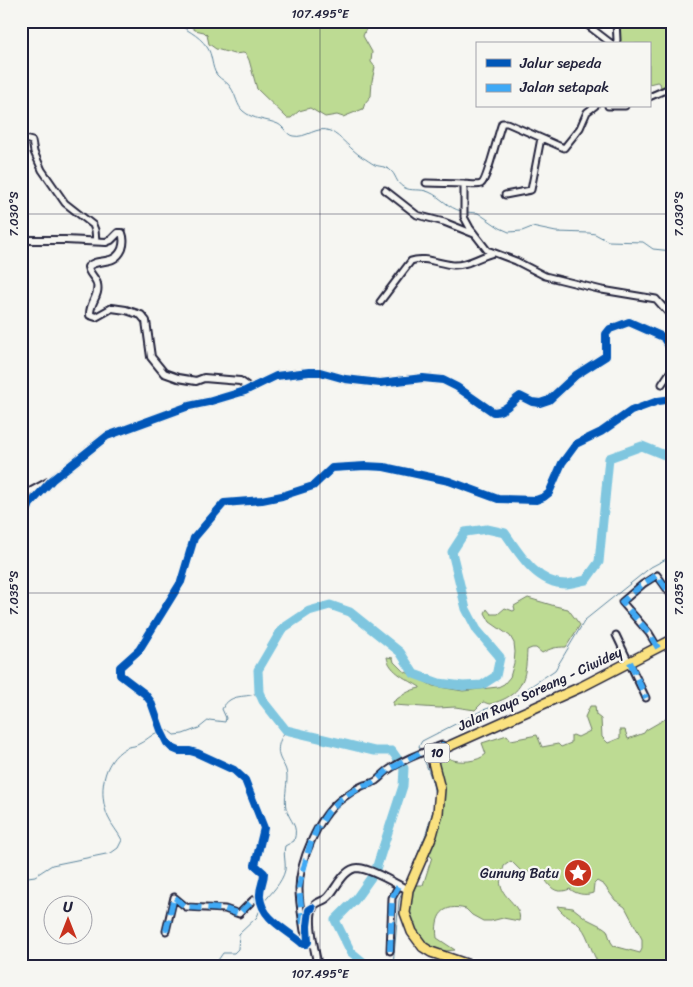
<svg xmlns="http://www.w3.org/2000/svg" width="693" height="987" font-family="Sriracha,sans-serif">
<rect width="100%" height="100%" fill="#f6f6f2"/>
<filter id="ink" filterUnits="userSpaceOnUse"><feTurbulence type="fractalNoise" baseFrequency=".02" numOctaves="2"/><feDisplacementMap in="SourceGraphic" scale="10" xChannelSelector="R" yChannelSelector="G"/><feConvolveMatrix kernelMatrix="1 2 1 2 8 2 1 2 1" color-interpolation-filters="sRGB"/></filter>
<g filter="url(#ink)">
<path fill="#bddb93" stroke="#707e67" d="M184,21H369L363,36L372,52L371,62L375,67L372,81L371,96L365,103L363,109L343,117L337,115L325,117L310,108L299,111L291,118H287L257,89L249,60L246,54L243,53L234,54L216,49L209,44L207,35L204,32L195,30Z
M617,21H672V86L661,88L660,83L657,82L649,84V44H617Z
M528,598L555,606L568,609L580,625L566,647C556,647 551,648 542,653L536,648H532L527,650C526,673 525,690 502,700C499,701 493,704 490,704C487,704 485,702 483,702L475,710L455,707L439,708L393,705V702C401,696 409,690 420,688V687C409,680 389,672 387,657L393,658L394,662L402,670L433,686L463,691L498,687L504,684L510,677L514,663L515,652L514,643L510,636L490,622L485,613L487,609L491,614H498L505,608L513,611L515,610L514,606Z
M590,706H595L596,715L601,719L602,737L608,743L620,738V730H625L628,739L644,733L646,730L672,715V966H607L599,964C591,953 589,936 581,927C574,919 563,916 557,906L573,908L587,919L603,927L607,930L611,942L614,946L640,953L642,949V939L625,907L615,900L604,885L597,881L594,884L593,893C585,896 576,894 570,889C550,897 548,880 538,870L523,873L511,861L504,866C503,872 499,880 501,886C503,898 523,907 519,921L503,918L491,921H483L472,915L466,909C443,903 434,915 437,938L455,950L446,951L423,947L410,922L407,903L416,885H423L432,857L427,854L440,816L436,765L439,753C445,754 445,756 450,759C460,763 478,762 486,754L482,743L507,735L511,740L537,735L542,747L558,744L561,747L571,743V736L573,735L578,737L590,731L585,717Z"/>
<g fill="none" stroke-linecap="round" stroke-linejoin="round">
<path stroke="#5a849d" stroke-width="1" d="M174,21C185,30 198,34 207,47C213,55 211,67 217,75C221,80 228,82 231,88C236,95 237,106 243,111C253,120 267,119 278,124C284,127 287,135 293,136C306,139 317,125 330,131C342,137 351,150 362,157C366,159 371,163 375,165C381,167 385,166 390,170C396,174 396,183 403,187C411,192 420,188 429,192C441,197 448,208 461,211
M465,212L478,213L500,228L509,232L522,231L532,227L556,232L589,233L595,234L608,241L643,242L653,249L672,251
M163,730L169,731L174,735L183,734L199,728L209,720L225,722L226,718L222,709C232,691 245,700 259,692
M421,751L419,746L422,741L483,710L507,702L555,670L585,620L651,567L672,556
M422,755C428,769 434,782 435,798
M21,878L35,876L52,865L111,853L118,848L122,840C118,832 112,826 108,817C98,794 102,761 126,748C129,746 133,747 137,745C145,742 151,734 160,731
M408,878L426,834L434,807
M263,903C271,893 282,883 285,870C286,862 283,854 285,846L294,841C299,824 290,823 286,808C284,798 287,787 287,777C287,771 285,767 282,762C275,751 279,740 286,730
M214,966L223,953H234L238,949L239,934L257,917L261,907
M393,966L399,900L403,891"/>
<path stroke="#7fc6df" stroke-width="9" d="M368,966L351,952L335,920L355,900L375,872L403,786L404,768L392,751H374L286,730L263,701L259,692L258,670L282,629L309,611L330,605L350,612L400,652L414,674L439,683L463,686L482,685L496,676L500,657L477,630L466,609L452,552L465,532L487,529L505,533C520,555 537,584 566,584C572,584 580,581 586,580L599,562L609,458L642,446L672,458"/>
<defs>
<path id="minor" d="M582,21L612,44
M616,44L617,40L616,21
M649,97L672,87
M595,106L587,112L580,128L564,148L507,123H502C498,133 487,181 481,184C477,186 469,184 464,184V217L470,228L487,250L516,261L545,276L602,290L656,299L672,317
M608,106H625
M21,138L32,141L34,152L42,170L65,203L93,225L95,230L96,241
M426,183L464,184
M385,190L417,215L444,222L474,234
M505,195L531,190L541,138
M380,302L411,261C424,256 439,264 453,265C468,266 479,256 494,253
M662,384L672,369
M21,494L27,493L49,481
M616,635L646,698
M658,648L649,633L622,602L643,584L657,575L672,596
M312,908L309,910L307,926L308,942L306,944H303C288,930 262,920 260,897C259,887 264,882 264,873L255,865L264,828L245,780L234,770L197,753L190,751H179L172,748L167,743L162,733L151,702L145,694L120,675V667L139,650L181,582L194,538L224,503L262,500L282,496L313,486L332,468L365,466L384,467L449,481L498,499L536,500L544,497L549,493L562,463L576,444L601,432L631,411L658,401L672,399
M166,931L174,897L186,907L225,909L239,914L253,900L260,899
M304,931C302,917 299,903 299,889C299,862 318,818 339,801C346,796 354,789 362,786C366,784 371,784 376,781C380,778 383,774 387,771C403,759 424,752 442,745L444,747
M390,951L392,898L399,885"/>
<path id="tertiary" d="M21,240H65L106,242L111,240L118,233H122C124,238 124,243 122,249C114,267 97,257 88,267C89,274 96,278 97,284C100,296 89,303 90,315L96,317L112,308L126,310L141,315L146,321L151,357L164,373L178,378L196,381L204,378L240,381L250,388
M21,526L30,504L52,480L107,436L189,406L208,402L245,391L276,376L309,372H320L345,379L380,383L423,378L443,380L457,387L493,412C505,412 511,402 520,396L532,402L540,403L549,400L576,375L606,356V334L610,329L629,322L663,337L672,351
M318,966C315,952 307,920 313,908C315,901 324,902 328,897C336,889 344,868 358,868C372,869 394,883 408,890"/>
<path id="trunk" d="M472,966L431,952L423,947L412,932L405,913L408,890L432,835L438,813L440,789L433,762L437,753L445,748L583,686L672,640"/>
</defs>
<use href="#minor" stroke="#22223b" stroke-width="9"/>
<use href="#tertiary" stroke="#22223b" stroke-width="10"/>
<use href="#trunk" stroke="#22223b" stroke-width="12"/>
<use href="#minor" stroke="#f6f6f2" stroke-width="5"/>
<use href="#tertiary" stroke="#f6f6f2" stroke-width="6"/>
<use href="#trunk" stroke="#fae180" stroke-width="9"/>
<path stroke="#3fa9f5" stroke-width="6" stroke-dasharray="12 6" stroke-linecap="butt" d="M658,648L649,633L622,602L643,584L657,575L672,596
M630,662L646,698
M303,924L299,888L301,878L310,845L317,829L328,812L340,800L362,786L370,784L376,781L388,770L422,752L442,745L445,748
M166,931L174,897L186,907L225,909L239,914L253,900L260,899
M390,951L392,898L399,885"/>
<defs>
<path id="cycleway" d="M21,526L30,504L52,480L107,436L189,406L208,402L245,391L276,376L309,372H320L345,379L380,383L423,378L443,380L457,387L493,412C505,412 511,402 520,396L532,402L540,403L549,400L576,375L606,356V334L610,329L629,322L663,337L672,351
M312,908L309,910L307,926L308,942L306,944H303C288,930 262,920 260,897C259,887 264,882 264,873L255,865L264,828L245,780L234,770L197,753L190,751H179L172,748L167,743L162,733L151,702L145,694L120,675V667L139,650L181,582L194,538L224,503L262,500L282,496L313,486L332,468L365,466L384,467L449,481L498,499L536,500L544,497L549,493L562,463L576,444L601,432L631,411L658,401L672,399"/>
</defs>
<use href="#cycleway" stroke="#f6f6f2" stroke-width="11"/>
<use href="#cycleway" stroke="#0057b8" stroke-width="8"/>
</g>
</g>
<path fill="none" stroke="#22223b" stroke-width="1" stroke-opacity="0.45" d="M320,21V966M21,214H672M21,593H672"/>
<defs>
<symbol id="sight-disc" viewBox="-11 -11 22 22"><circle r="9.5" fill="#c8321e" stroke="#f6f6f2"/><path d="M0-6L1.8-2.2L6-1.7L2.9 1.2L3.7 5.4L0 3.3L-3.7 5.4L-2.9 1.2L-6-1.7L-1.8-2.2Z" fill="#fff"/></symbol>
</defs>
<g fill-rule="evenodd">
<use href="#sight-disc" x="562" y="857" width="32" height="32"/>
</g>
<g text-anchor="middle" dominant-baseline="central" stroke-width="4.5" stroke-linejoin="round" paint-order="stroke">
<rect fill="#f6f6f2" stroke="#626272" stroke-width="1" x="424.5" y="743.5" width="25" height="19" rx="4"/>
<g font-size="12" font-weight="bold" fill="#22223b">
<text x="437" y="753">10</text>
</g>
<g font-size="14" fill="#22223b" stroke="#f6f6f2">
<text transform="translate(540 689) rotate(-25)">Jalan Raya Soreang - Ciwidey</text>
</g>
<g font-size="14" fill="#22223b" stroke="#f6f6f2" text-anchor="end">
<text x="559" y="873">Gunung Batu</text>
</g>
</g>
<rect width="693" height="987" fill="none" stroke="#f6f6f2" stroke-width="55"/>
<rect x="476" y="42" width="175" height="65" fill="#f6f6f2" stroke="#a1a1a9"/>
<rect x="486" y="59" width="25" height="8" fill="#0057b8" stroke="#a1a1a9"/>
<text x="520" y="68" font-size="15" fill="#22223b">Jalur sepeda</text>
<rect x="486" y="84" width="25" height="8" fill="#3fa9f5" stroke="#a1a1a9"/>
<text x="520" y="92" font-size="15" fill="#22223b">Jalan setapak</text>
<g transform="translate(68 920)"><circle r="24" fill="#f6f6f2" stroke="#a1a1a9"/>
<path d="M0-4L9 19L0 12L-9 19Z" fill="#c8321e"/>
<text y="-8" font-size="14" font-weight="bold" text-anchor="middle" fill="#22223b">U</text>
</g>
<rect x="28" y="28" width="638" height="932" fill="none" stroke="#22223b" stroke-width="2"/>
<g font-size="12" text-anchor="middle" fill="#22223b">
<text x="320" y="18">107.495°E</text>
<text transform="translate(14 214) rotate(-90)" y="4">7.030°S</text>
<text transform="translate(679 214) rotate(-90)" y="4">7.030°S</text>
<text transform="translate(14 593) rotate(-90)" y="4">7.035°S</text>
<text transform="translate(679 593) rotate(-90)" y="4">7.035°S</text>
<text x="320" y="978">107.495°E</text>
</g>
</svg>
